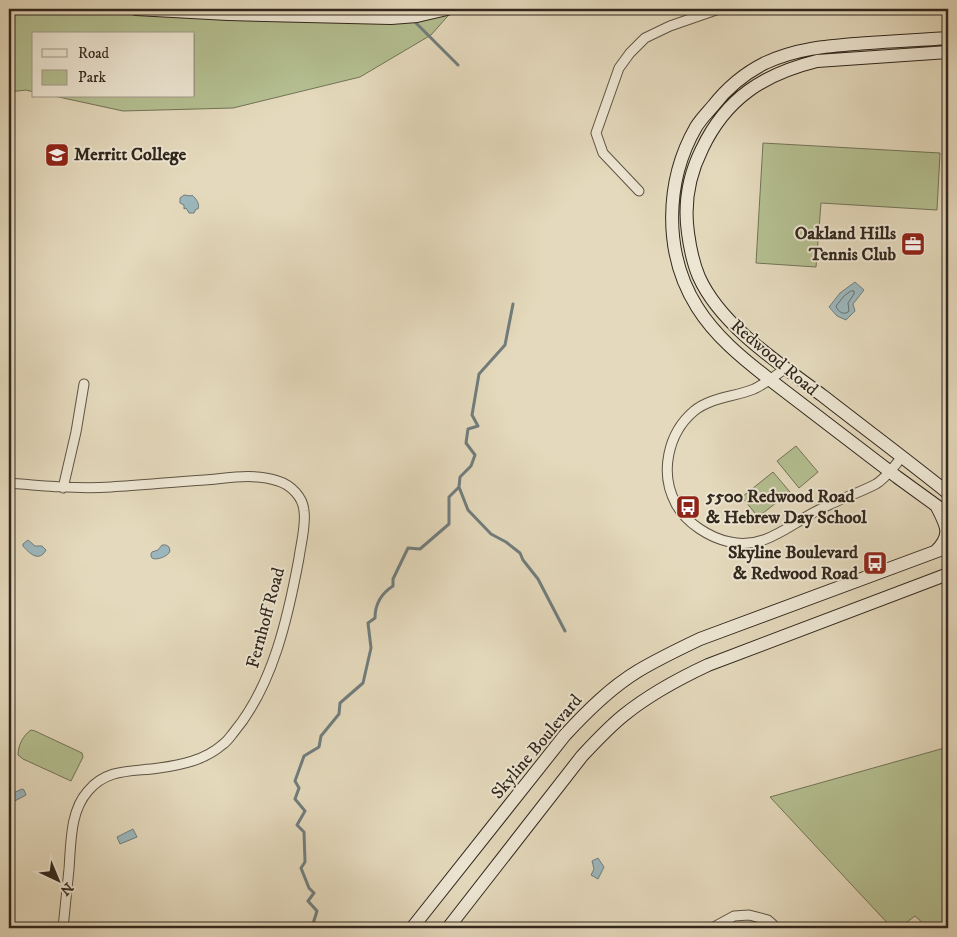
<svg xmlns="http://www.w3.org/2000/svg" width="957" height="937" font-family="'IM FELL DW Pica',serif">
<rect width="100%" height="100%" fill="#e4d9bc"/>
<filter id="stains"><feTurbulence type="fractalNoise" baseFrequency=".004" numOctaves="4"/><feColorMatrix values="0 0 0 0 .2 0 0 0 0 .09 0 0 0 0 .02 0 0 0 .5 -.17"/></filter>
<radialGradient id="worn" r=".72"><stop offset=".6" stop-color="#630" stop-opacity="0"/><stop offset="1" stop-color="#630" stop-opacity=".3"/></radialGradient>
<path fill="#b4bf91" stroke="#727357" d="M9,9H454L431,35L360,77L233,108L123,111L54,96H194V34H34V92L26,90L9,92Z
M763,143L940,153L937,210L821,203L816,267L756,263Z
M796,446L818,472L799,488L777,461Z
M773,472L790,492L758,517L742,497Z
M31,730L35,731L82,753L83,757L71,781L23,759L18,755C18,746 23,735 31,730Z
M948,747V928H928L915,916L899,928H892L770,797Z"/>
<path fill="#9bb7bd" stroke="#717d7d" d="M184,195L191,196L192,195C196,199 200,203 198,209H196L194,213H189L186,208L184,209V205L180,203V198Z
M855,282L864,290L853,304L855,311L846,320L837,316L829,307L840,293Z
M28,540L35,546H42L46,550C39,563 29,553 23,546V544Z
M162,545H166L169,547C169,548 170,550 170,551C169,556 156,561 152,558C151,557 151,555 151,554L152,552L158,550Z
M22,789L24,790L26,795L11,803L9,795Z
M133,829L137,837L120,844L117,837Z
M598,858L604,867L598,879L591,875L594,869L592,861Z"/>
<g fill="none" stroke-linecap="round" stroke-linejoin="round">
<path stroke="#666f6d" stroke-width="1" d="M851,291H854V294L848,303L849,311C844,316 838,312 836,306L844,296Z"/>
<path stroke="#717d7d" stroke-width="3" d="M414,21L458,65
M459,487L468,510L491,534L506,542L520,553L523,560L538,579L565,631
M313,928L312,927L317,911L308,901L314,893L309,888L301,868L305,862L304,832L297,825L305,811L295,799L299,788L295,781L304,756L319,747L321,736L339,714L340,703L363,683L371,648L368,623L375,618C375,603 382,593 393,586V579L408,548L420,549L449,524V497L459,487L460,477L471,466L475,455L466,443L468,429L478,426L472,415L479,374L505,345L513,304"/>
<defs>
<path id="street" d="M639,191L603,153L596,133L619,68L630,53L645,38L670,26L719,9
M786,368C776,375 765,384 754,389C735,397 711,397 694,411C668,433 659,473 676,504C686,523 710,538 730,542C758,548 778,534 801,520C810,514 820,509 831,504C845,497 861,492 876,484C886,478 894,466 902,457
M9,483C43,486 77,489 111,487C143,485 174,482 205,480C229,478 254,473 278,481C291,485 303,497 304,511C306,526 301,543 299,558C288,617 273,685 234,732C230,737 227,742 222,745C205,760 181,765 159,768C132,772 107,768 88,791C70,811 71,843 69,869C67,888 65,908 63,928
M63,488L76,432L84,384
M712,928L734,916L749,915L768,920L777,928"/>
<path id="secondary" d="M136,9L228,14L391,18L417,16L447,9
M948,38C922,40 895,41 869,43C831,46 800,47 765,63C745,73 727,88 713,106C707,113 701,119 696,127C665,181 663,253 697,307C715,336 742,358 769,379L897,477L948,514
M948,52L817,61C764,74 726,98 702,149C689,175 684,205 688,233C690,248 693,263 699,277C721,326 780,364 823,396C864,428 907,460 948,493
M936,551C952,535 947,526 937,507
M412,928L565,735C587,711 610,688 638,671C658,659 679,649 700,639L948,547
M448,928L582,756C596,741 609,727 624,715C650,694 678,679 708,665L948,574"/>
</defs>
<use href="#street" stroke="#5e5445" stroke-width="11"/>
<use href="#secondary" stroke="#31271d" stroke-width="14"/>
<use href="#street" stroke="#ede6d3" stroke-width="9"/>
<use href="#secondary" stroke="#ede6d3" stroke-width="12"/>
</g>
<defs>
<symbol id="university-square" viewBox="-11 -11 22 22"><rect x="-9" y="-9" width="18" height="18" rx="4" fill="#8f2418" stroke="#ede6d3"/><path d="M0-5L7-2L0 1L-7-2ZM-4 1L0 2.5L4 1V4Q0 6-4 4Z" fill="#fff"/></symbol>
<symbol id="office-square" viewBox="-11 -11 22 22"><rect x="-9" y="-9" width="18" height="18" rx="4" fill="#8f2418" stroke="#ede6d3"/><path d="M-6-3h4V-5.5h4V-3h4V5H-6ZM-1-4.5V-3h2v-1.5ZM-6 0V1H6V0Z" fill="#fff"/></symbol>
<symbol id="bus-square" viewBox="-11 -11 22 22"><rect x="-9" y="-9" width="18" height="18" rx="4" fill="#8f2418" stroke="#ede6d3"/><path d="M-5-6H5V4H4V6H2V4H-2V6H-4V4H-5ZM-3.5-4V0h7V-4ZM-3.5 1.2v1.5H-2V1.2ZM2 1.2v1.5H3.5V1.2Z" fill="#fff"/></symbol>
</defs>
<g fill-rule="evenodd">
<use href="#university-square" x="43" y="141" width="28" height="28"/>
<use href="#office-square" x="899" y="230" width="28" height="28"/>
<use href="#bus-square" x="674" y="493" width="28" height="28"/>
<use href="#bus-square" x="861" y="549" width="28" height="28"/>
</g>
<g text-anchor="middle" dominant-baseline="central" stroke-width="4" stroke-linejoin="round" paint-order="stroke">
<g font-size="18" font-weight="bold" fill="#31271d" stroke="#ede6d3" text-anchor="start">
<text x="74" y="155">Merritt College</text>
<text x="896" y="234" text-anchor="end">Oakland Hills<tspan x="896" dy="21">Tennis Club</tspan></text>
<text x="706" y="497">5500 Redwood Road<tspan x="706" dy="21">&amp; Hebrew Day School</tspan></text>
<text x="858" y="553" text-anchor="end">Skyline Boulevard<tspan x="858" dy="21">&amp; Redwood Road</tspan></text>
</g>
<g font-size="18" fill="#31271d" stroke="#ede6d3">
<text transform="translate(774 358) rotate(40)">Redwood Road</text>
<text transform="translate(266 618) rotate(-75)">Fernhoff Road</text>
<text transform="translate(537 747) rotate(-50)">Skyline Boulevard</text>
</g>
</g>
<rect width="957" height="937" fill="none" stroke="#e4d9bc" stroke-width="30"/>
<rect x="10" y="10" width="937" height="917" fill="none" stroke="#31271d" stroke-width="2.5"/>
<rect x="15" y="15" width="927" height="907" fill="none" stroke="#31271d"/>
<rect x="32" y="32" width="162" height="65" fill="#ede6d3" stroke="#a29a8a"/>
<rect x="42" y="49" width="25" height="8" fill="#ede6d3" stroke="#a29a8a"/>
<text x="78" y="58" font-size="15" fill="#31271d">Road</text>
<rect x="42" y="70" width="25" height="15" fill="#b4bf91" stroke="#a29a8a"/>
<text x="78" y="82" font-size="15" fill="#31271d">Park</text>
<g transform="translate(58 880) rotate(136)" stroke="#ede6d3" stroke-width="4" paint-order="stroke">
<path d="M0-4L9 19L0 12L-9 19Z" fill="#31271d"/>
<text y="-8" font-size="14" font-weight="bold" text-anchor="middle" fill="#31271d">N</text>
</g>
<rect width="100%" height="100%" filter="url(#stains)"/>
<rect width="100%" height="100%" fill="url(#worn)"/>
</svg>
